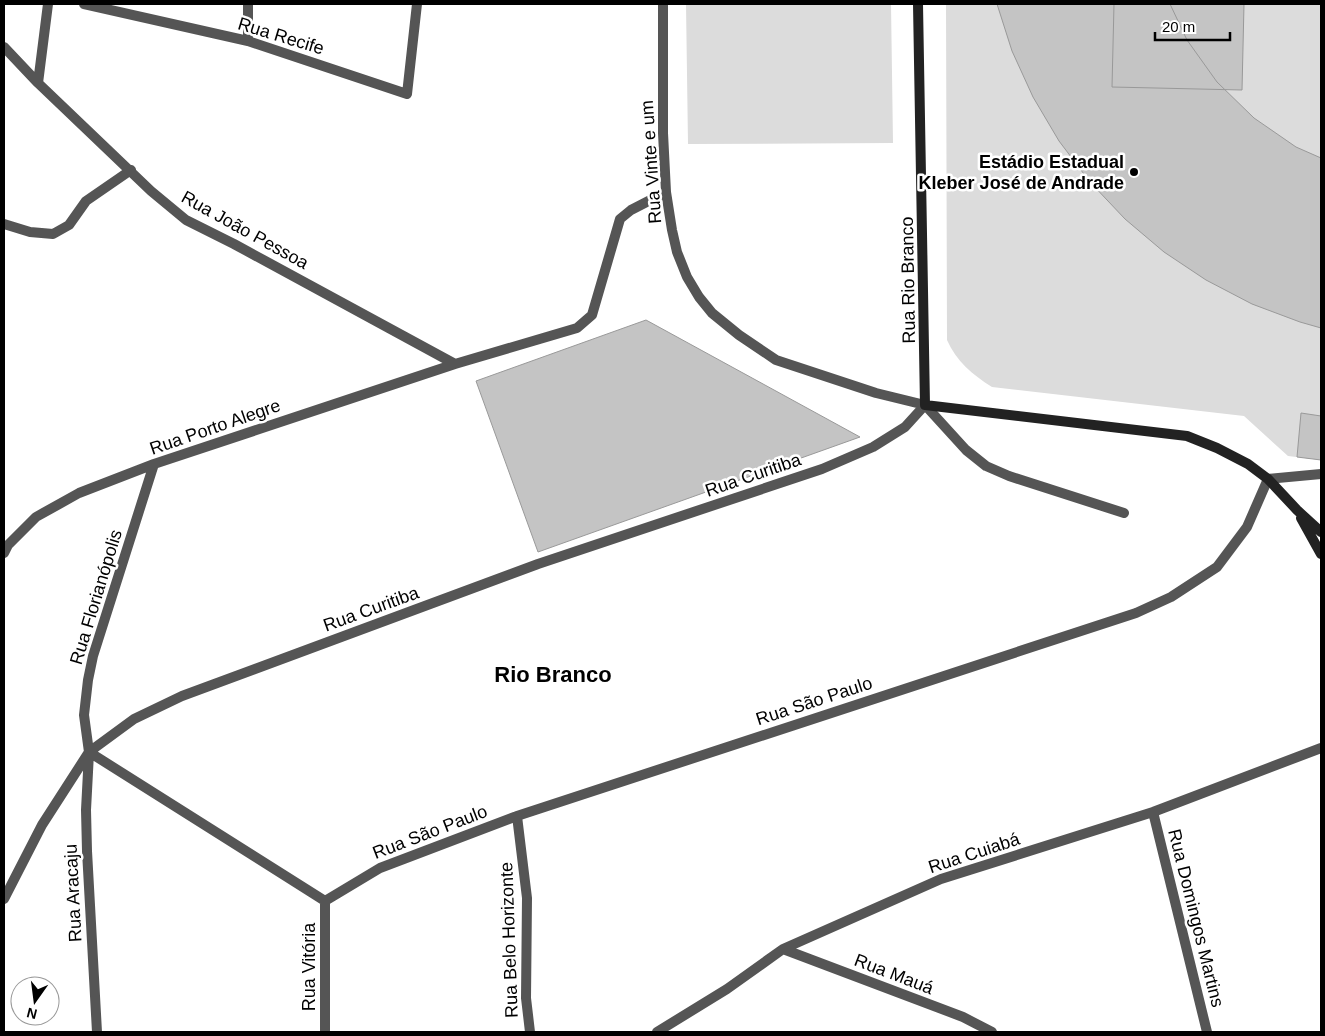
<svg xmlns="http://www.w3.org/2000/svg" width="1325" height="1036" font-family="Helvetica,sans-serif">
<rect width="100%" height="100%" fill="#fff"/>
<path fill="#dcdcdc" d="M686,4H891L893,143L688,144Z
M946,4H1321V460L1288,456L1244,416L992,387C973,375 956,361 947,340Z"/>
<path fill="#c4c4c4" stroke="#999" d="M997,4H1170L1187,40L1217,82L1254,118L1296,147L1321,158V328L1300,322L1252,304L1206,280L1164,252L1125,219L1090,182L1059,141L1033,97L1012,51Z
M1114,4H1244L1242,90L1112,87Z
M646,320L860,437L538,552L476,381Z
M1301,413L1321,416V460L1297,457Z"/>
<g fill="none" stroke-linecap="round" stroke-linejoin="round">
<path stroke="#555" stroke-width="10" d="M4,224L30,232L53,234L69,225L86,201L131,170
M925,405L966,450L986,466L1009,476L1124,513
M1268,479L1321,474"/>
<path stroke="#555" stroke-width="10" d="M84,4L248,41L407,94L417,4
M248,4V41
M4,47L38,83L151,191L186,220L234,244L455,364
M38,83L48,4
M4,553L8,545L36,517L79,493L154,464L455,364L577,328L592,315L620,219L631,210L666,192
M89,752L134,719L182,696L538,564L822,469L873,447L905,427L925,405L876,393L776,360L739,335L712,313L699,297L687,277L677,252L672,230L666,192L663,133V4
M89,752L325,901
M89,753L86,810L87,851L97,1032
M1153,812L1207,1032
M517,816L527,898L526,998L530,1032
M4,899L42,825L89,752L84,715L88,680L93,656L154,464
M325,901L380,868L517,816L1136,613L1171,597L1217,567L1247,527L1268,479
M325,901V1032
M783,949L963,1017L992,1032
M657,1032L727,989L783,949L941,879L1153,812L1321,748"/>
<path stroke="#222" stroke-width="10" d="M918,4L925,405L1187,436L1217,448L1248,464L1268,479L1297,510L1321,532
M1301,518L1321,554"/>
</g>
<circle fill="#000" stroke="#fff" stroke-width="2" cx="1134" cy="172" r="5"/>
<g text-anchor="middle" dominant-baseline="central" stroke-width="5" stroke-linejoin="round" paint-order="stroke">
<g font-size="18" fill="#000" stroke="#fff">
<text transform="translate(281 36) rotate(17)">Rua Recife</text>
<text transform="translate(651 162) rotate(-94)">Rua Vinte e um</text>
<text transform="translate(245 230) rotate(29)">Rua João Pessoa</text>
<text transform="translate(908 280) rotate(-91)">Rua Rio Branco</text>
<text transform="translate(215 427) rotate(-19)">Rua Porto Alegre</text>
<text transform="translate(753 475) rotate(-19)">Rua Curitiba</text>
<text transform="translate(96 597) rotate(-73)">Rua Florianópolis</text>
<text transform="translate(371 609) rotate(-20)">Rua Curitiba</text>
<text transform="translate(814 701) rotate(-18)">Rua São Paulo</text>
<text transform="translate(430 832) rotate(-21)">Rua São Paulo</text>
<text transform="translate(974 853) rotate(-18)">Rua Cuiabá</text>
<text transform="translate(73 893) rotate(-93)">Rua Aracaju</text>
<text transform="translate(1196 918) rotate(76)">Rua Domingos Martins</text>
<text transform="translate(509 940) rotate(-92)">Rua Belo Horizonte</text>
<text transform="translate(309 967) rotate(-90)">Rua Vitória</text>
<text transform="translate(894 974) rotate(21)">Rua Mauá</text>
</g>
<g font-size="18" font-weight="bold" fill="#000" stroke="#fff" text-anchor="end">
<text x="1124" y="162">Estádio Estadual<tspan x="1124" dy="21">Kleber José de Andrade</tspan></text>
</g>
<g font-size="22" font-weight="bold" fill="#000" stroke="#fff">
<text x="553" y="674">Rio Branco</text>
</g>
</g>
<rect width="1325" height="1036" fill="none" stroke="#000000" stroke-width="10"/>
<g transform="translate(35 1001) rotate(194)"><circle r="24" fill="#ffffff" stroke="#999999"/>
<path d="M0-4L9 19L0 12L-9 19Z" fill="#000000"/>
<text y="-8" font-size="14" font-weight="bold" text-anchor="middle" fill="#000000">N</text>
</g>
<path d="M1155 32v8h75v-8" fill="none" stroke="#000000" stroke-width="2.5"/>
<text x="1162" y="32" font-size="15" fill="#000000" stroke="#ffffff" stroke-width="4" paint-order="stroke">20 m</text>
</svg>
